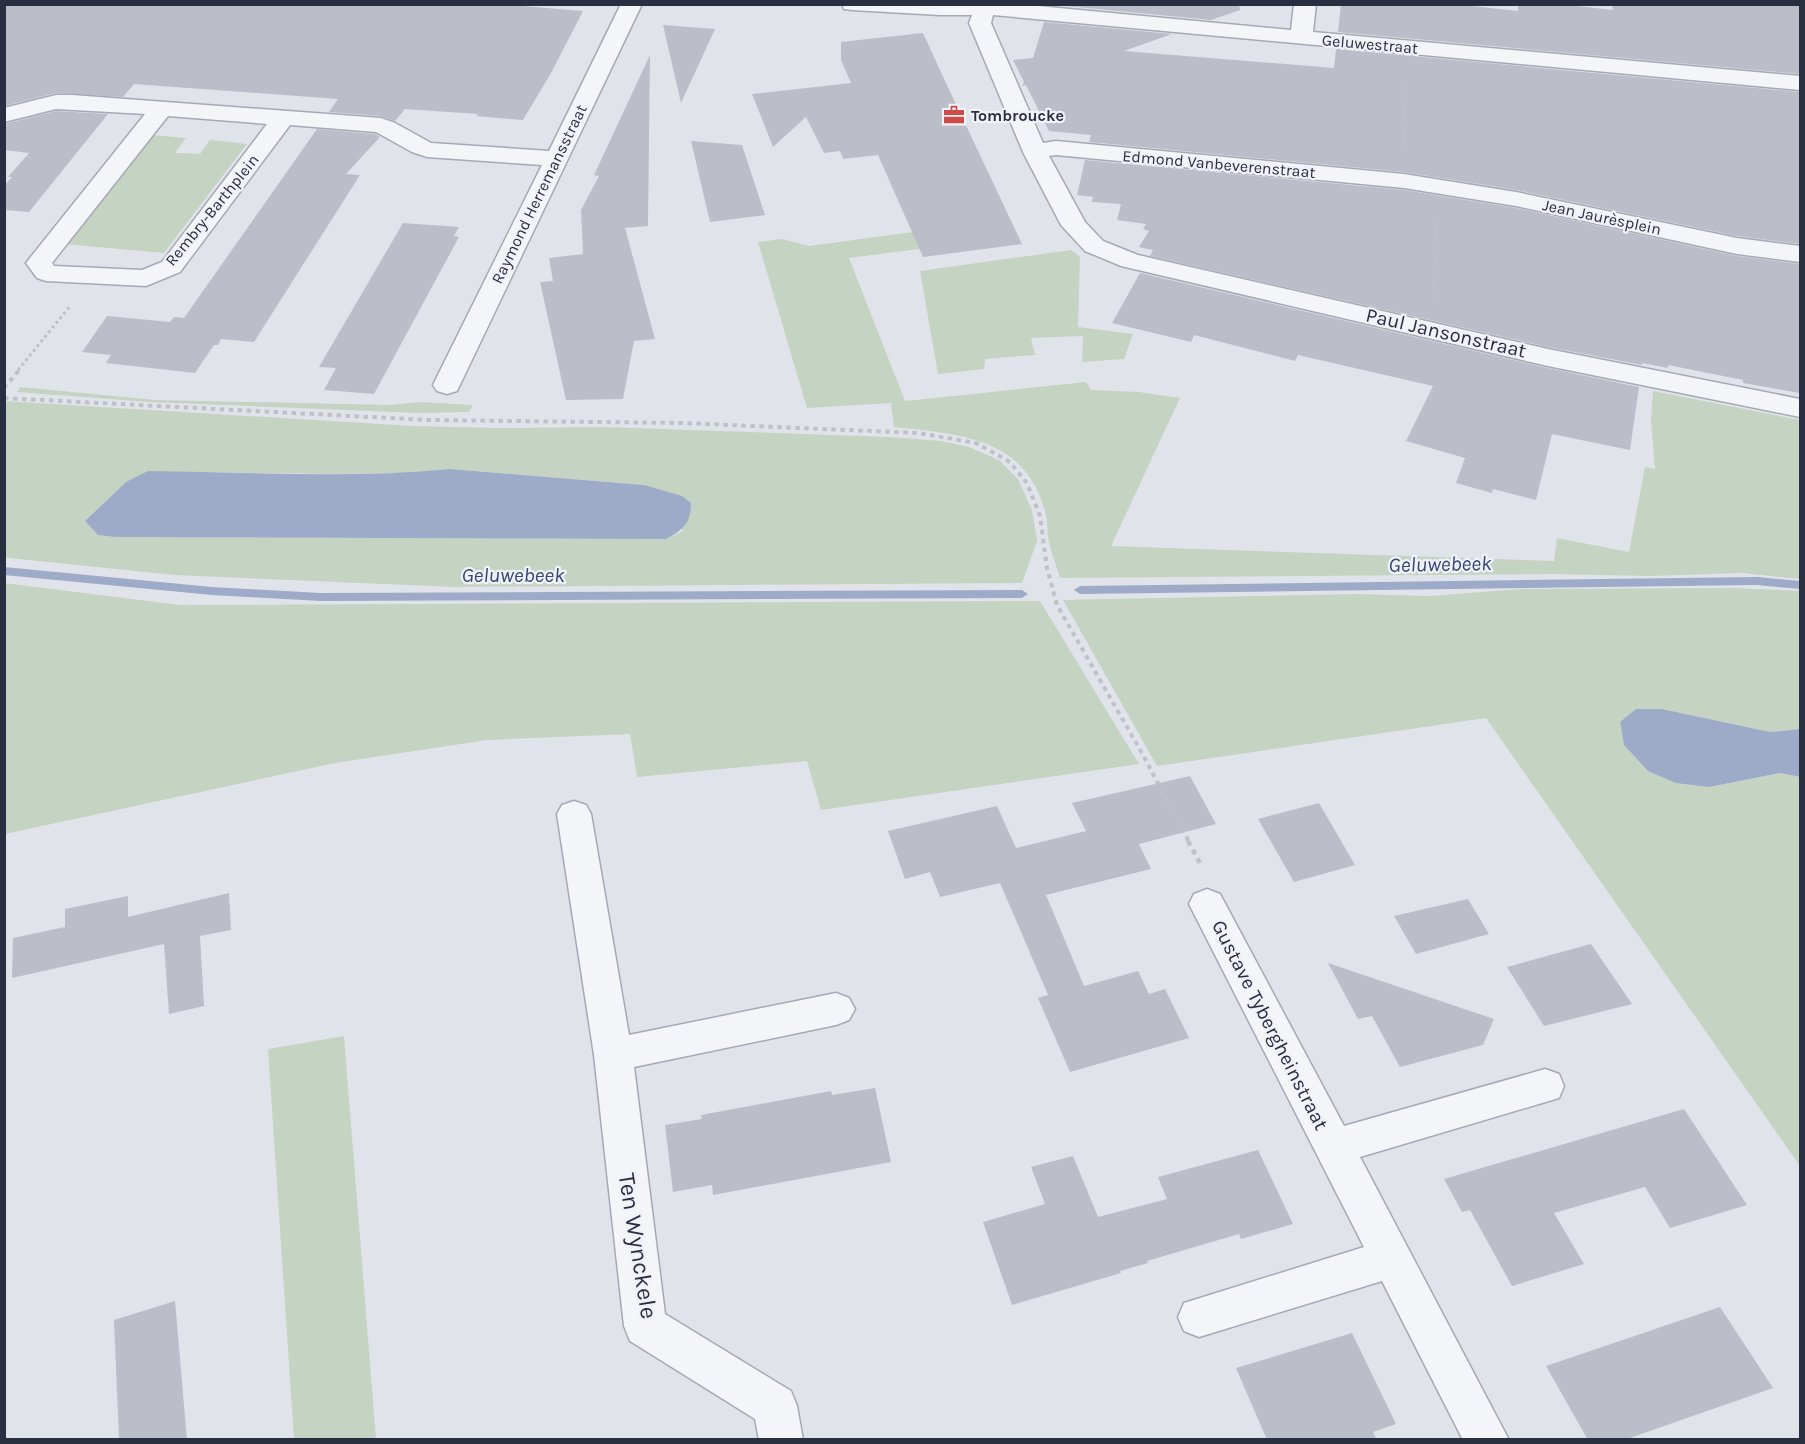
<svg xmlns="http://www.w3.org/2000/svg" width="1805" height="1444" font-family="Karla,sans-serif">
<rect width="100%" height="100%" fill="#e1e3ea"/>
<path fill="#c4d3c2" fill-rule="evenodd" d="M153,135L186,138L175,153L200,154L210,140L247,144L164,253L65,244Z
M928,230L934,247L849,258L905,401L1086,382L1091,390L1139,392L1180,398L1111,546L1554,561L1557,538L1629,552L1645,467L1655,469L1651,421L1653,391L1800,420V579L1743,573L1649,576L1554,574L1060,578C1057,567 1052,555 1049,543C1047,533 1048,522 1045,512C1026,437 959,434 894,427L891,403L807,408L758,242L782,239L809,246Z
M1071,250L1080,257L1078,327L1133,334L1124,359L1082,362L1083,336L1031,338L1035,355L985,359L984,369L938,374L920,271Z
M20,387L155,400L391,405L420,402L473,405L469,412L419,413L149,402L17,392Z
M4,401L413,426L500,428L604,427L889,437L941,441L969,447L999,460L1018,479L1032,510L1037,541L1022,583L456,587L174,575L9,558L4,557ZM450,469L644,485L683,531L666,539L115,537L98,535L85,521L126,482L185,472L341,474L407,473Z
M4,583L180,605L1040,601L1139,764L821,810L807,761L637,777L630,734L487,740L335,763L5,834Z
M1734,588L1800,591V729L1770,732L1662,709H1636L1620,723L1624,745L1648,771L1709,787L1780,773L1800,777V1166L1486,718L1157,766L1063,600L1356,594L1430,596L1521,589Z
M344,1036L376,1439H294L268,1049Z"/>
<path fill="#9dabc9" d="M450,469L644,485L682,496L691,503C691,523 683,530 666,539L115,537L98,535L85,521L126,482L148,471C249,472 350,479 450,469Z
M1636,709H1662L1770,732L1800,729V777L1780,773L1709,787L1676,783L1648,771L1624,745L1620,722Z"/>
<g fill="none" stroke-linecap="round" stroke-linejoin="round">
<path fill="#9dabc9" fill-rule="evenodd" d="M4,567L212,587L320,593L1022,590L1028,594L1022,598L320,601L212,595L4,575Z
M1757,577L1800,581V589L1757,585L1080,594L1074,590L1080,586Z"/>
</g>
<path fill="#bbbec9" d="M4,4H499L583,11L551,73L523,120L476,116L478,114L405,109L395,121L381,116L329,112L338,99L134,84L123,97L56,93L4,106Z
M1046,4H1239L1240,10L1211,20Z
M1341,4H1453L1518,11V4H1560L1613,10L1612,4H1800V74L1338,32Z
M1044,22L1172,34L1124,51L1334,68L1336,49L1800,92V244L1737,236L1516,190L1404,172L1089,142L1091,135L1049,131L1026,85L1022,86L1024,82L1013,60L1033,58Z
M663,25L715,29L681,103Z
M923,33L945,81L1022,244L923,257L878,155L843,159L840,151L824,153L806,117L773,147L752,94L851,83L841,60V42Z
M650,55L648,226L625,228L655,339L634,341L623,399L566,400L540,282L553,281L549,258L583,254L581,210L599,176L594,175Z
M56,111L108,114L29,212L4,210V186L12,177H8L29,153L4,150V124Z
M317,129L375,134L380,137L346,174L360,175L254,342L221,339L218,345H214L195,373L106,363L111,355L82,352L107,316L170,322L174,317L184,318Z
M691,141L742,145L765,215L710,222Z
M1085,160L1404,190L1516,208L1737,256L1800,264V393L1743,383V380L1668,365V368L1642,363V365L1548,347L1150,256L1153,250L1139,247L1149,231L1143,229L1146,224L1117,220L1121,204L1092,202L1093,197L1077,195Z
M403,223L459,227L454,236L459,237L374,394L324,390L336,368L319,367Z
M1140,273L1548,368L1639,387L1630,450L1552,434L1536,500L1493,489L1492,493L1456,483L1465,458L1406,441L1433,386L1298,355L1295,361L1194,335L1191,342L1112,323Z
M1190,776L1216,824L1139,844L1151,869L1046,895L1084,986L1138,971L1149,994L1165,989L1189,1038L1070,1072L1038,998L1048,995L1000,883L940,897L930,872L905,879L888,831L997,806L1016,848L1086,831L1072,803Z
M1319,803L1355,865L1294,882L1258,819Z
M229,893L231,930L200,936L204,1006L169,1014L164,944L12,978L13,938L65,927V909L128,896V917Z
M1468,899L1489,934L1416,954L1394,916Z
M1591,944L1632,1004L1544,1026L1507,967Z
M1328,963L1494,1019L1483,1045L1400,1067L1372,1016L1358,1019Z
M875,1088L891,1162L713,1195L712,1185L673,1192L665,1125L702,1119L701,1115L831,1091L832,1095Z
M1684,1109L1747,1205L1670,1228L1645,1187L1554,1213L1584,1264L1512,1286L1470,1210L1462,1212L1444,1179Z
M1258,1150L1293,1224L1241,1239L1239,1234L1147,1261L1148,1263L1120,1271L1121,1273L1012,1305L983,1222L1045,1204L1031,1167L1073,1156L1098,1217L1167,1199L1158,1177Z
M175,1301L187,1440H119L114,1320Z
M1720,1307L1773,1388L1624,1440H1588L1546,1366Z
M1352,1333L1396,1424L1373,1432L1377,1440H1267L1236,1368Z"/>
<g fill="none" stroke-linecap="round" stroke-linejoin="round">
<defs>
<path id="minor" d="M621,4H642L457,391L447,394L437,391L433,385L542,165L427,157L412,152L376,132L290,125L180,272L146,286L46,281L37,278L26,263L145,114L56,109L4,122V108L56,95H72L381,118L395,123L431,143L549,151ZM168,116L267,124L162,262L142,270L54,266L52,263Z
M842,4H1017L1291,30L1294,4H1316L1313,32L1800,76V90L993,15L991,23L1043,143L1056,141L1404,174L1516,192L1737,238L1800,246V262L1737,254L1516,206L1404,188L1056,155L1049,156L1085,222L1103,241L1138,255L1548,349L1800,399V417L1548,366L1121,266L1085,251L1061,225L1023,152L969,23L972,15H940L852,10L844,9Z
M574,801L586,805L591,814L629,1035L836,993L849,998L855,1009L849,1020L836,1025L634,1067L665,1314L791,1391L797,1406L803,1440H759L755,1419L630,1341L624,1326L594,1055L557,814L562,805Z
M1207,889L1220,894L1344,1126L1545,1069L1559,1074L1564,1086L1559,1098L1360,1157L1509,1440H1463L1382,1281L1199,1337L1184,1331L1178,1317L1184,1303L1364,1247L1189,904L1194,894Z"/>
</defs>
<use href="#minor" stroke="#a6a9b4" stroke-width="3"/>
<path stroke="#bfc1c8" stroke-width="3" stroke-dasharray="3 3" stroke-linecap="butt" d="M1746,4L1749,5
M1404,150L1405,77
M1434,300L1436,228L1439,218
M18,370L71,305"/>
<path stroke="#bfc1c8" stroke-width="4" stroke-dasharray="4.5 4.5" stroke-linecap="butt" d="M4,388L20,369
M4,398L428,420L682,423L918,433L976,443L1010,462L1027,483L1040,516L1047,568L1057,605L1143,755L1189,842"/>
<path stroke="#bfc1c8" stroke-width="4.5" stroke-dasharray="5 5" stroke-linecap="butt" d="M1188,841L1202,867"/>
<use href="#minor" fill="#f4f5f8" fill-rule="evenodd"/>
</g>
<defs>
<symbol id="office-bare" viewBox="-9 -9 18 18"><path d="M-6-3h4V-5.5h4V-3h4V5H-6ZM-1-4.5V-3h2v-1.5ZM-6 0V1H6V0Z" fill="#cc4b49" stroke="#f1f2f7" stroke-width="2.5" paint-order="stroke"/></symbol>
</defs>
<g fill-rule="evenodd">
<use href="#office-bare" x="939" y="100" width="30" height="30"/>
</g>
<g text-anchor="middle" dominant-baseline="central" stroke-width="4.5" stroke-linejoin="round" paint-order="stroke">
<g font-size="16" fill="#2a2e41" stroke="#f1f2f7">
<text transform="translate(1370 44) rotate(5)">Geluwestraat</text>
<text transform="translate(1219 164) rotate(5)">Edmond Vanbeverenstraat</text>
<text transform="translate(539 194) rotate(-64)">Raymond Herremansstraat</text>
<text transform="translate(212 210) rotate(-51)">Rembry-Barthplein</text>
<text transform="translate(1602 217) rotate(12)">Jean Jaurèsplein</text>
</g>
<g font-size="16" font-weight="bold" fill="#2a2e41" stroke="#f1f2f7" text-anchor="start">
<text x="971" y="115">Tombroucke</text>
</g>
<g font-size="20" fill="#2a2e41" stroke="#f1f2f7">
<text transform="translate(1446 333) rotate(13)">Paul Jansonstraat</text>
<text transform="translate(1270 1025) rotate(63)">Gustave Tybergheinstraat</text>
</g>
<g font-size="21" font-style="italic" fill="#344674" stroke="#f1f2f7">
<text transform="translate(1440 564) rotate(-1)">Geluwebeek</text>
<text x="513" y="575">Geluwebeek</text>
</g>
<g font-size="24" fill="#2a2e41" stroke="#f1f2f7">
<text transform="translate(638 1246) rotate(81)">Ten Wynckele</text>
</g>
</g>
<rect width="1805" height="1444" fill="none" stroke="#2a2e41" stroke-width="12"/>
</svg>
